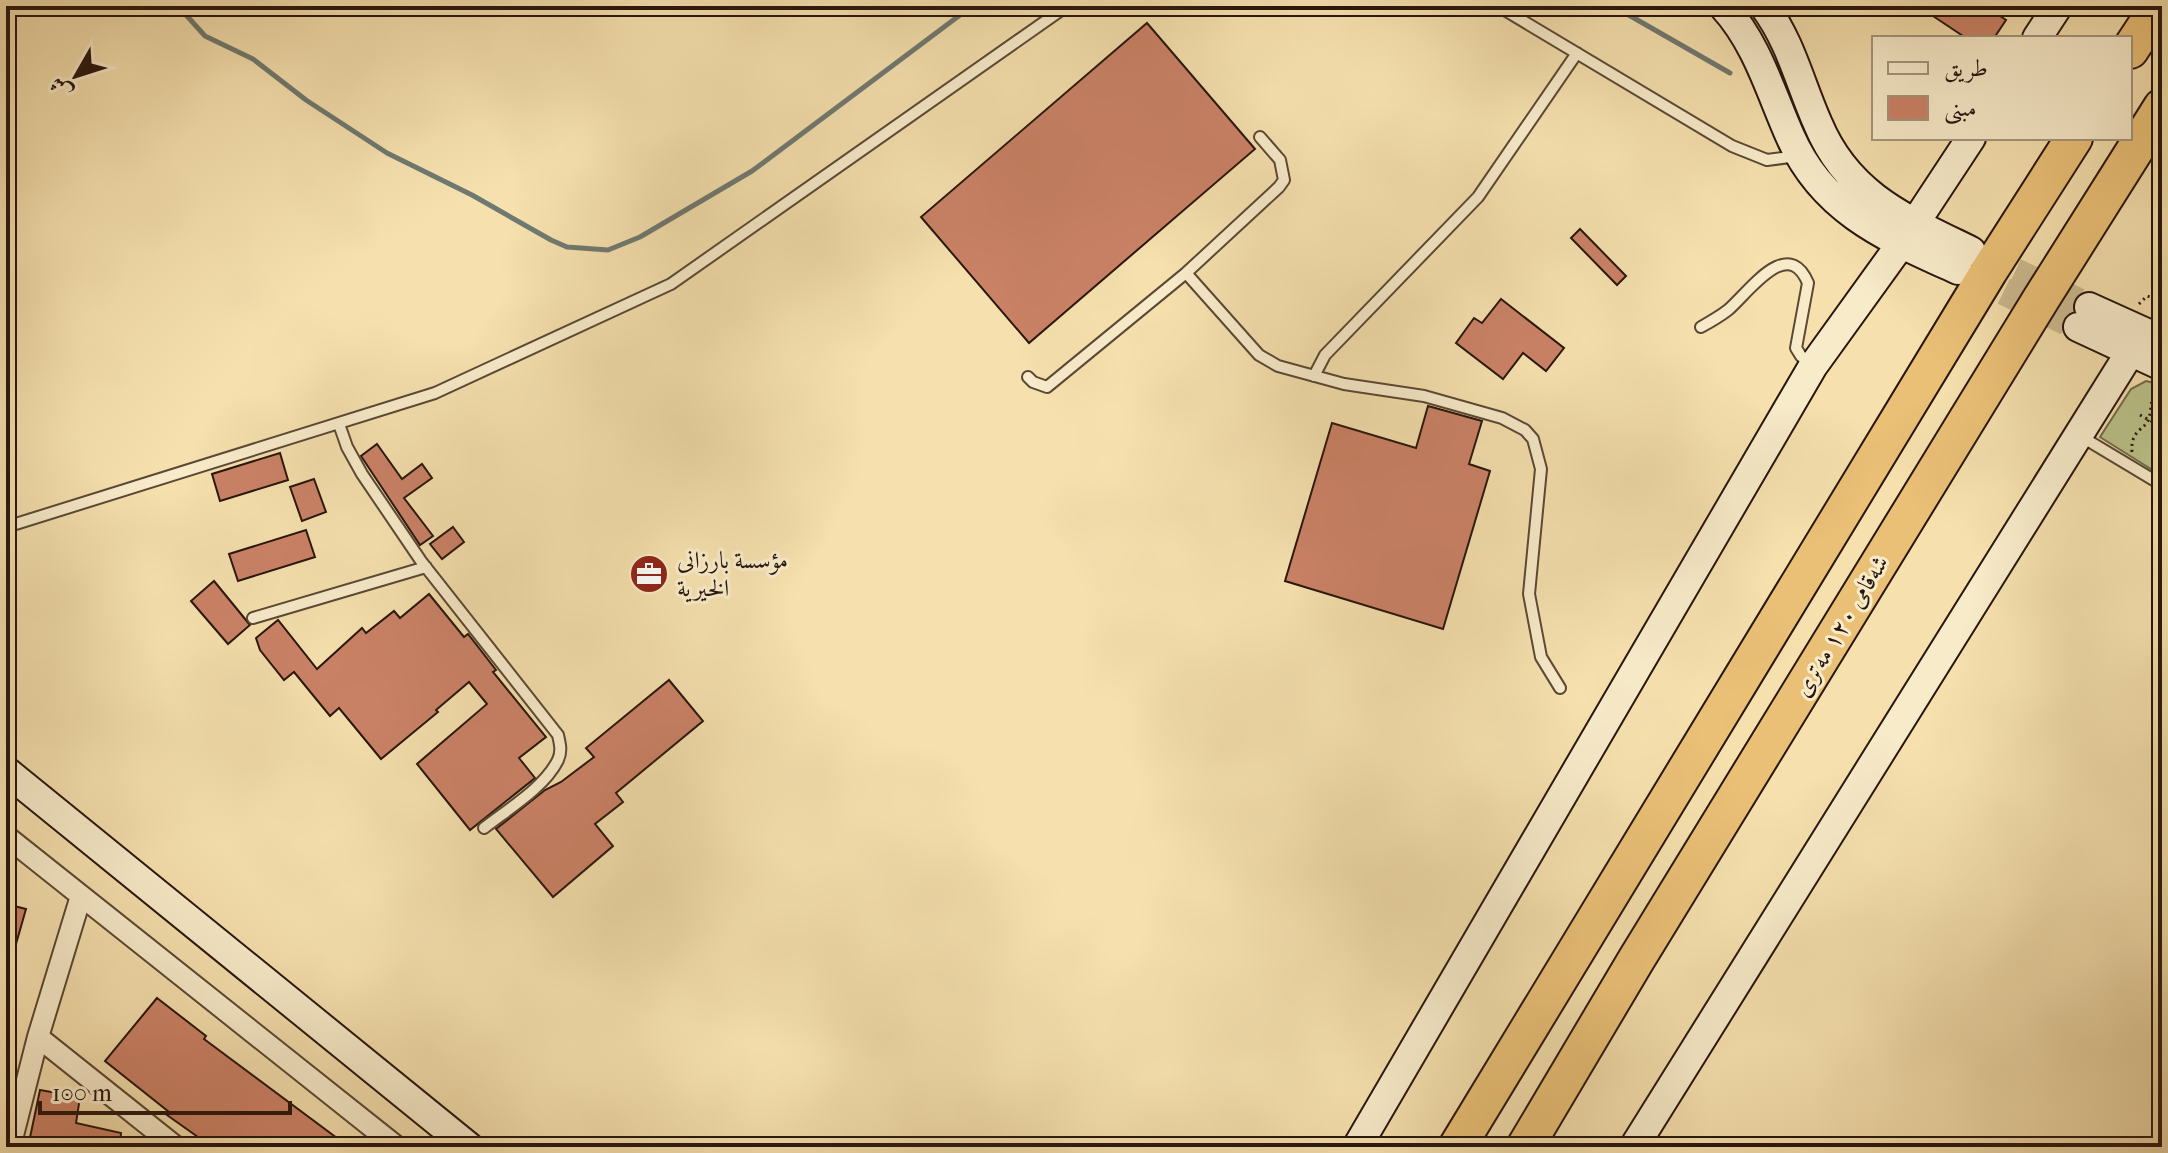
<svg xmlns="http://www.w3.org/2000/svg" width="2168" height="1153" font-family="'IM FELL French Canon',Amiri,serif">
<rect width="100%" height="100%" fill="#f5e0ae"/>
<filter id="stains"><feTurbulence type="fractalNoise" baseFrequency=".0025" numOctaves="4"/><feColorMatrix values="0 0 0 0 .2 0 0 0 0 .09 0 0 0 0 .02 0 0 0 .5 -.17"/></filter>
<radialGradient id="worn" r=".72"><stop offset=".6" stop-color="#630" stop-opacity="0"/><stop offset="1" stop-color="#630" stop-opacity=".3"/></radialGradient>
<path fill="#bbc28a" stroke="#726c4c" stroke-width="2" d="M2146,381L2162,385V476L2100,437L2131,389Z"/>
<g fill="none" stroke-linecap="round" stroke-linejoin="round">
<path stroke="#6f7971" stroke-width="5" d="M178,6L205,36L253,59L306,100L387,153L472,195L551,240L567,247L608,250L640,237L752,171L972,6
M1613,6L1730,73"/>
</g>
<path fill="#cb8267" stroke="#28160d" stroke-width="2" d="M1939,6H1985L2006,20L1994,38H1966L1933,16Z
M1147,23L1255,149L1029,343L921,217Z
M1580,229L1626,276L1617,285L1571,238Z
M1501,299L1564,348L1546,371L1523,353L1503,379L1456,343L1474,318L1482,323Z
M1428,406L1482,421L1469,464L1490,471L1443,629L1285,581L1332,423L1416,448Z
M377,444L402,479L422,464L432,478L404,498L433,536L420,545L361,456Z
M280,453L288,480L220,501L212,474Z
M314,479L326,512L302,521L290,487Z
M453,527L464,542L442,559L430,544Z
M306,530L315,557L238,581L229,554Z
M214,581L250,625L228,644L191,601Z
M429,594L464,637L468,634L496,670L493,672L546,737L519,758L535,778L470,830L417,764L487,704L469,682L436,710L438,712L381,759L339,708L330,716L294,672L284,680L260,650L256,638L278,620L317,669L362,628L366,633L394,611L400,618Z
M669,680L703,721L616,793L623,802L595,824L613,846L553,897L496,829L545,790L561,782L594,757L586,748Z
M6,904L26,909L10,965H6Z
M157,998L206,1036L204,1039L349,1147H212L167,1115L169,1112L105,1061Z
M40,1090L80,1097L76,1123L121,1133L120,1147H28Z"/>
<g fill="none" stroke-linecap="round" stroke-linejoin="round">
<path stroke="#ccb88e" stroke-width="28" stroke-dasharray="28 14" stroke-linecap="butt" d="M1977,254L2089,307
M1966,273L2078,327"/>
<defs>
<path id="lane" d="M1498,6L1732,146L1767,160L1798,156
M1186,273L1259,355L1278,366L1344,384L1424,396L1502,418L1525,430L1533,439L1541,469L1529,594L1541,657L1560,688
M1701,327C1710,322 1719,317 1728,310C1749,292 1788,235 1808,283L1796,348L1801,356L1811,364
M1314,376L1325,355L1478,197L1577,53
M1028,377L1033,382L1047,387L1186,273L1279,187L1284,180L1280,160L1260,137
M339,424L347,447L362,474L421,561L558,735C560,744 562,751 558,760C544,788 508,809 484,828
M2082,437L2162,485
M6,527L435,393L671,284L1067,6
M253,618L426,567"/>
<path id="street" d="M6,836L397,1147
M38,1037L176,1147
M10,1147L38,1037L81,896"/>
<path id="secondary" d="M1723,6C1757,43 1770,91 1790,136C1823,212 1888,238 1958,270
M1764,6C1791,42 1800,84 1818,124C1848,196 1906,219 1971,251
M2037,38L2058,6
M1915,223L1971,138
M2089,307L2162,340
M2078,327L2162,366
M6,771L469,1147
M1357,1147L1813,366L1901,244
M1634,1147L2131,351"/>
<path id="highway" d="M2130,50L2159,6
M1457,1147L1989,271L2074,138
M1525,1147L1636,960L2041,299L2162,107"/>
</defs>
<use href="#lane" stroke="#5b4835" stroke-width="14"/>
<use href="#street" stroke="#5b4835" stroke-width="24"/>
<use href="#secondary" stroke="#28160d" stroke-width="32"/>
<use href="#highway" stroke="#28160d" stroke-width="40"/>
<path stroke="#28160d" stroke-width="3" stroke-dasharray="2 4" stroke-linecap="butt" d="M2139,304L2147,296L2162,301
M2140,415L2162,427
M2132,452C2130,429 2146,430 2149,418C2153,403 2148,400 2161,387"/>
<use href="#lane" stroke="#f8ebca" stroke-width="10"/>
<use href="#street" stroke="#f8ebca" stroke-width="20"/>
<use href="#secondary" stroke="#f8ebca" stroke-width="28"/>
<use href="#highway" stroke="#eac077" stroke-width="36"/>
</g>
<defs>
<symbol id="office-disc" viewBox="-11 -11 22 22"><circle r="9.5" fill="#8f2418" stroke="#f8ebca"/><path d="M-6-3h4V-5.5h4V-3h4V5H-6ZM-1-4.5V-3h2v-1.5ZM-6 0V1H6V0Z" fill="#fff"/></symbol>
</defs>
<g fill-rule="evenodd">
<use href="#office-disc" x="627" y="552" width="44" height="44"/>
</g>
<g text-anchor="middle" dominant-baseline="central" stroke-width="6" stroke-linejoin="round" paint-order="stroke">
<g font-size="24" fill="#28160d" stroke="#f8ebca" text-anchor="start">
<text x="677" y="560">مؤسسة بارزانی<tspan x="677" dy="28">الخیریة</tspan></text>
</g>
<g font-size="24" fill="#28160d" stroke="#f8ebca">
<text transform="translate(1841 626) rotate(-59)">شەقامی ١٢٠ مەتری</text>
</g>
</g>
<rect width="2168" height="1153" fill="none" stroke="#f5e0ae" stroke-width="32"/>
<rect x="8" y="8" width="2152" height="1137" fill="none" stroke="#28160d" stroke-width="4"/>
<rect x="16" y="16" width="2136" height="1121" fill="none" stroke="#28160d" stroke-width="2"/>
<rect x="1872" y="36" width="260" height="104" fill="#f8ebca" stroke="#a5967e" stroke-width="2"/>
<rect x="1888" y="62" width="40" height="12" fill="#f8ebca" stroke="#a5967e" stroke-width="2"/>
<text x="1944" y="76" font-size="24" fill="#28160d">طريق</text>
<rect x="1888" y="96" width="40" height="24" fill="#cb8267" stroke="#a5967e" stroke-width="2"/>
<text x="1944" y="116" font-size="24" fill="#28160d">مبنى</text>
<g transform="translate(76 76) rotate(231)" stroke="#f8ebca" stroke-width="6" paint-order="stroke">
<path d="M0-6L14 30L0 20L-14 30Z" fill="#28160d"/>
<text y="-12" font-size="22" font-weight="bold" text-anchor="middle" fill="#28160d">ش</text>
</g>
<path d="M40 1101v12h250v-12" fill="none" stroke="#28160d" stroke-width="4"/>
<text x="52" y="1101" font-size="24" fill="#28160d" stroke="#f8ebca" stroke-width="6" paint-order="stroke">100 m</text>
<rect width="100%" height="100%" filter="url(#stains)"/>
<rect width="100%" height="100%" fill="url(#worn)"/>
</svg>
